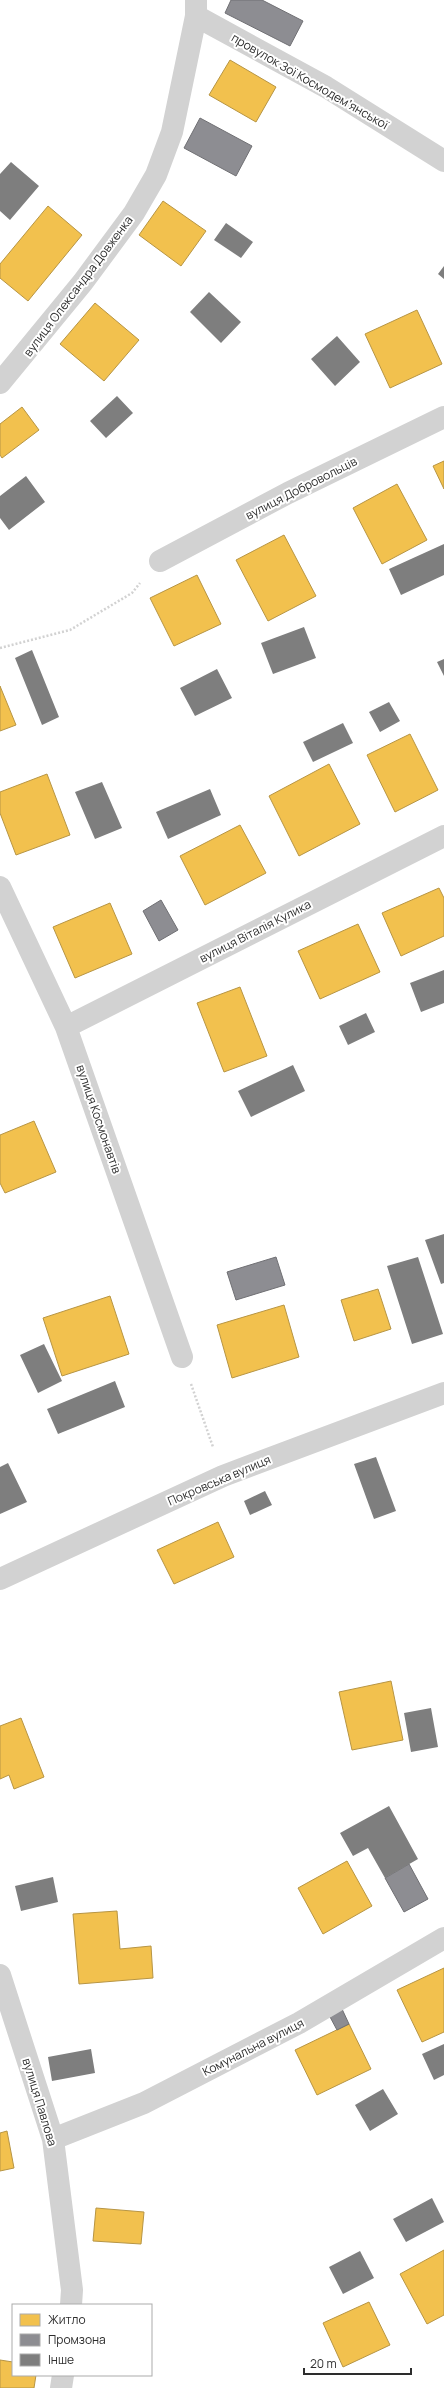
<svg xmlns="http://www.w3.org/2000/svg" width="444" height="2388" font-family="Manrope,sans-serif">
<rect width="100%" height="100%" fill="#fff"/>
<path fill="#f2c14e" stroke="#b79544" d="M230,60L276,87L256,122L209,95Z
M163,201L206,231L181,266L139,235Z
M48,206L82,235L28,301L0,278V264Z
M95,303L139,340L104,381L60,344Z
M417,310L442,364L390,388L365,334Z
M22,407L39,430L2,458L0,455V424Z
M444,461V489L433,466Z
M397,484L427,540L382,564L353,508Z
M284,535L316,596L268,621L236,560Z
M197,575L221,624L174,646L150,598Z
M0,686L16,725L0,731Z
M410,734L438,790L395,812L367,755Z
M329,764L360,824L299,856L269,796Z
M47,774L70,835L16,855L0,813V792Z
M240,825L266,873L205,905L180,856Z
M439,888L444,898V936L401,956L382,913Z
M110,903L132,954L75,978L53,927Z
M358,924L380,972L320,999L298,951Z
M240,987L267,1056L224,1072L197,1003Z
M34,1121L56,1172L5,1193L0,1183V1135Z
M378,1289L391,1329L354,1341L341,1300Z
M110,1296L129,1354L62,1376L43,1318Z
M284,1305L299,1357L232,1378L217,1325Z
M218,1522L234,1557L174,1584L157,1550Z
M391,1681L403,1740L352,1750L339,1692Z
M21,1718L44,1777L14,1789L9,1775L0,1779V1726Z
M347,1861L372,1906L323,1934L298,1888Z
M117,1911L120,1949L151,1946L153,1978L79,1984L73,1914Z
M444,1968V2032L422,2042L397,1990Z
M349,2024L371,2069L317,2095L295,2050Z
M7,2131L14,2168L0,2171V2133Z
M96,2208L144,2212L141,2244L93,2241Z
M444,2250V2315L427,2324L400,2274Z
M369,2302L390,2345L343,2367L323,2323Z
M0,2360L13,2362V2375H36L34,2388H0Z"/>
<path fill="#8d8d92" stroke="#707074" d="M231,0H262L303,21L290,46L225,13Z
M200,118L252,146L236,176L184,148Z
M161,900L178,930L159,941L143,911Z
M276,1257L285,1285L236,1300L227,1272Z
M409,1864L428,1899L404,1912L385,1878Z
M342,2009L349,2024L337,2030L329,2015Z"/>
<path fill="#7e7e7e" d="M11,162L39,186L10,220L0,211V174Z
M226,223L253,242L241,258L214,240Z
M444,266V279L438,274Z
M209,292L241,322L221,343L190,312Z
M337,336L360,362L335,386L311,359Z
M117,396L133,413L106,438L90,421Z
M26,476L45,502L9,530L0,518V496Z
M444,544V575L401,595L389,569Z
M304,627L316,658L273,674L261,643Z
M32,650L59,717L42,725L15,658Z
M444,659V676L437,662Z
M217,669L232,698L195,716L180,688Z
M389,702L400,721L380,732L369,712Z
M343,723L353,743L313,762L303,742Z
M102,782L122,828L95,839L75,792Z
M210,789L221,815L168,839L156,812Z
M444,970V1003L421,1012L410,983Z
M366,1013L375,1032L348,1045L339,1026Z
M293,1065L305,1091L251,1117L238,1091Z
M444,1234V1283L441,1284L425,1240Z
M418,1257L443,1334L412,1344L387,1266Z
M44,1344L62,1381L38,1393L20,1355Z
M115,1381L125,1407L58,1434L47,1409Z
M376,1457L396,1511L374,1519L354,1464Z
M8,1463L27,1502L0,1514V1467Z
M265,1491L272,1505L250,1515L244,1501Z
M431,1708L438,1747L411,1752L404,1713Z
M389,1806L418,1859L385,1878L368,1848L353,1856L340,1833Z
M53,1877L58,1902L21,1911L15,1886Z
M444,2044V2075L434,2080L422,2054Z
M91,2049L95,2073L52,2081L48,2057Z
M383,2089L398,2114L370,2131L355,2105Z
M432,2198L444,2222L406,2242L393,2219Z
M360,2251L374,2278L343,2294L329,2267Z"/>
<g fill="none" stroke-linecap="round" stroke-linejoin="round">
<path stroke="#d2d2d2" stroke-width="2.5" stroke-dasharray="2 2" stroke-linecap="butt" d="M0,648L70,630L132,593L140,583
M191,1384L213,1447"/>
<path stroke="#d2d2d2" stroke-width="22" d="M196,16L326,87L444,161
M0,383L83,282L134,213L156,175L172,132L196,16V0
M160,561L288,493L444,417
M0,887L66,1027L182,1357
M66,1027L444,836
M0,1579L223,1476L444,1393
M0,1975L53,2139L72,2290L71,2305
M53,2139L144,2103L299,2023L444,1938
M61,2388L63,2375"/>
</g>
<g text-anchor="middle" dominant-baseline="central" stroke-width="4" stroke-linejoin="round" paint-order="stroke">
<g font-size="12" fill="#2d2d2d" stroke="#fff">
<text transform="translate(310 81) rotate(30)">провулок Зої Космодемʼянської</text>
<text transform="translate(78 286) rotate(-53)">вулиця Олександра Довженка</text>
<text transform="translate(301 488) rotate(-27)">вулиця Добровольців</text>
<text transform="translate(255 931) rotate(-27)">вулиця Віталія Кулика</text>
<text transform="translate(99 1119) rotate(71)">вулиця Космонавтів</text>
<text transform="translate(219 1480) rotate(-23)">Покровська вулиця</text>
<text transform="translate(253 2047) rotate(-27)">Комунальна вулиця</text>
<text transform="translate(40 2102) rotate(73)">вулиця Павлова</text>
</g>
</g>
<rect x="12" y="2304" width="140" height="72" fill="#ffffff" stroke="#ababab"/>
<rect x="20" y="2314" width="20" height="12" fill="#f2c14e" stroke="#ababab"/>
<text x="48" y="2324" font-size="12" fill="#2d2d2d">Житло</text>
<rect x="20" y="2334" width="20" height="12" fill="#8d8d92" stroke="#ababab"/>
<text x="48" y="2344" font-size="12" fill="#2d2d2d">Промзона</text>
<rect x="20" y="2354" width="20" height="12" fill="#7e7e7e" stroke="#ababab"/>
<text x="48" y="2364" font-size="12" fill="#2d2d2d">Інше</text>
<path d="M304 2368v6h107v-6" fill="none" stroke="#2d2d2d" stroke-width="2"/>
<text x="310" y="2368" font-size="12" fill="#2d2d2d" stroke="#ffffff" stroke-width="3" paint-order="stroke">20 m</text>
</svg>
